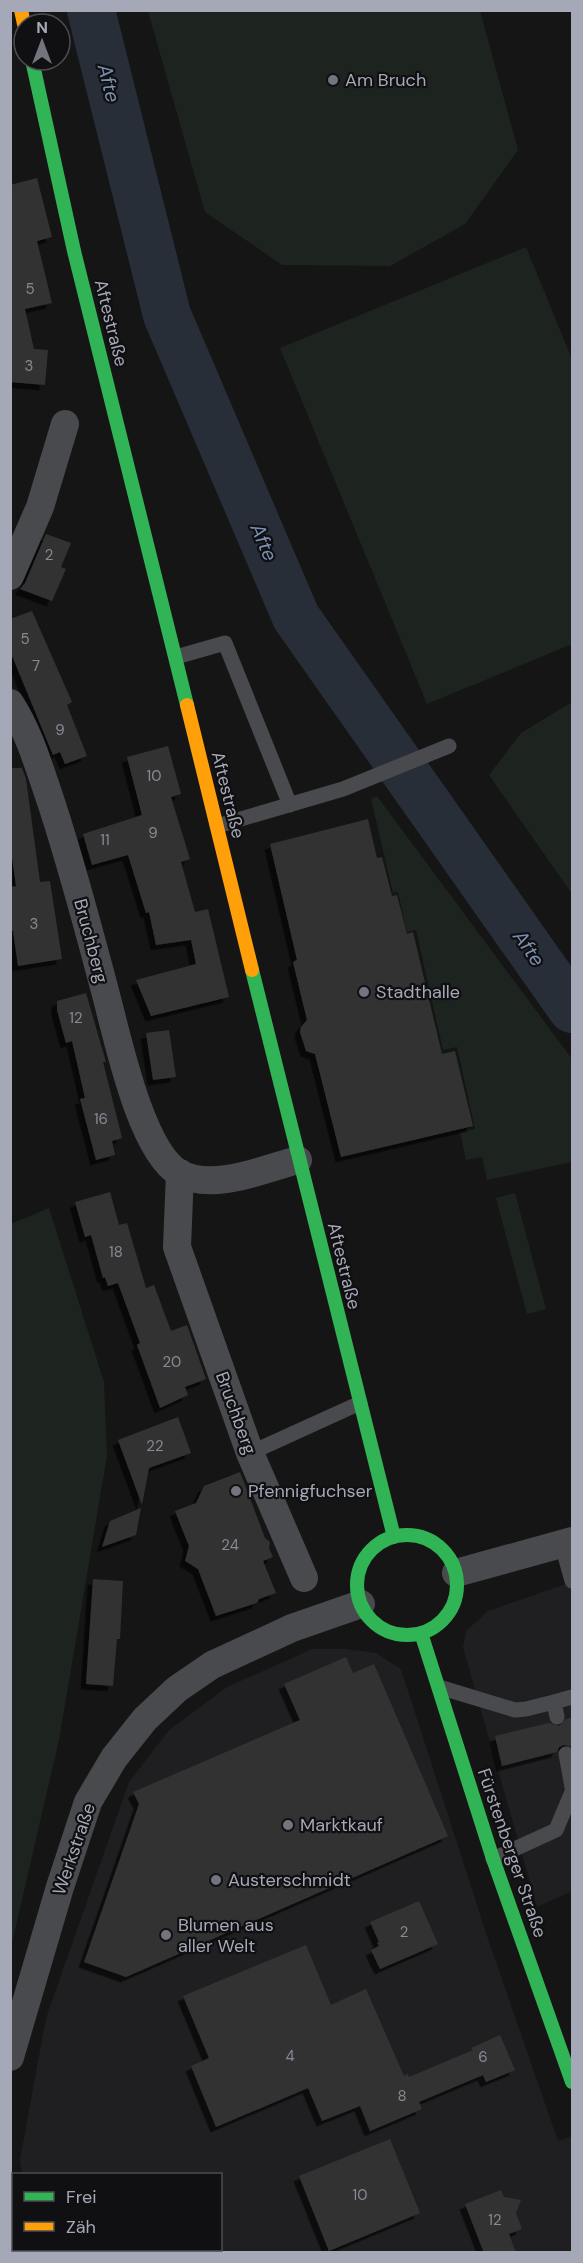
<svg xmlns="http://www.w3.org/2000/svg" width="583" height="2263" font-family="'DM Sans',sans-serif">
<defs>
<filter id="shadow"><feDropShadow dx="-5.5" dy="5.5" stdDeviation="0" flood-color="#0009"/></filter>
</defs>
<rect width="100%" height="100%" fill="#151515"/>
<path fill="#1f1f21" d="M572,1582V1891L537,1907L463,1647L466,1631L488,1611Z
M312,1649H345L376,1653L401,1669L487,1936L558,2141L572,2136V2252H34V2250H220V2174H22L20,2160L46,2018L129,1782L169,1730L227,1687Z"/>
<path fill="#1d241f" d="M148,11H480L518,150L465,224L390,266L282,265L205,212Z
M526,247L572,359V644L427,704L280,348Z
M572,702V894L489,775L521,733Z
M377,796L572,1059V1162L487,1180L482,1157L466,1160L460,1132L475,1129L457,1047L443,1050L416,930L407,932L398,892L393,893L371,799Z
M515,1193L546,1309L527,1314L496,1198Z
M49,1208L104,1382L107,1456L59,1740L11,1947V1224Z"/>
<g fill="none" stroke-linecap="round" stroke-linejoin="round">
<path stroke="#282e38" stroke-width="48" d="M91,10L167,315L296,617L572,1009"/>
</g>
<path fill="#323233" filter="url(#shadow)" d="M37,178L52,237L37,241L52,303L25,309L34,349L48,350L45,385L10,382V185Z
M46,534L71,543L61,567L66,569L52,601L20,589L25,583Z
M32,611L72,702L67,705L87,756L65,764L60,752L53,755L10,651V619Z
M168,746L181,794L171,797L190,859L181,862L195,912L208,909L229,997L151,1016L136,980L196,964L191,940L156,945L149,912L146,913L128,855L92,865L83,834L142,815L127,757Z
M10,768H22L26,779L40,882L50,881L62,959L18,966L13,931H10V887L16,886L10,843Z
M368,819L377,858L382,857L392,896L397,895L407,934L413,932L442,1054L455,1051L473,1126L341,1157L315,1054L306,1051L300,1032L301,1027L307,1020L293,962L297,960L270,844Z
M86,993L106,1062H103L122,1138L112,1141L115,1155L96,1160L80,1099L85,1098L72,1041L66,1043L57,1010V1001Z
M169,1030L176,1077L153,1080L146,1033Z
M110,1192L119,1225L127,1223L146,1288L154,1285L171,1331L187,1325L206,1379L185,1387L188,1395L160,1408L137,1345L140,1343L118,1283L108,1286L105,1277L103,1278L91,1235L85,1237L75,1202Z
M178,1417L191,1453L149,1468L142,1505L118,1440Z
M240,1472L265,1538L270,1542L269,1548L273,1557L263,1561L276,1593L259,1599L257,1603L216,1616L198,1569L185,1561L189,1546L175,1511L196,1503L204,1486Z
M141,1508L136,1535L102,1547L110,1521Z
M93,1579L123,1581L120,1639H117L113,1686L86,1684Z
M346,1657L353,1673L374,1664L448,1836L126,1977L84,1962L139,1804L133,1792L300,1720L284,1684Z
M573,1717V1747L564,1745L559,1747L557,1752L502,1766L495,1736L549,1723L559,1726L566,1719Z
M419,1901L438,1944L380,1969L371,1950L379,1946L377,1943L379,1942L370,1922Z
M306,1945L331,2005L366,1989L404,2076L408,2074L409,2077L473,2050L471,2048L500,2035L515,2070L486,2082L483,2075L419,2102L422,2109L370,2131L360,2106L322,2121L308,2088L216,2127L191,2066L209,2058L183,1996Z
M390,2139L420,2213L329,2251L299,2176Z
M501,2190L504,2197L521,2200L516,2213L522,2229L509,2234L516,2253H484L465,2204Z"/>
<g fill="none" stroke-linecap="round" stroke-linejoin="round">
<path stroke="#494a4e" stroke-width="15" d="M176,657L225,643L290,805
M217,826L343,789L449,746
M250,1453L360,1403
M562,1545L572,1581
M439,1687L515,1710L526,1709L554,1702
M557,1717L554,1702L572,1697
M566,1754L572,1787
M493,1859L556,1830L572,1792"/>
<path stroke="#494a4e" stroke-width="28" d="M10,576L40,507L65,424
M10,703C29,732 39,767 50,799C71,862 88,927 105,991C117,1035 140,1150 179,1173C212,1192 264,1169 298,1160
M180,1173L177,1247L250,1453L304,1578
M456,1573L572,1541
M10,2057L60,1887L88,1802L114,1758L145,1719L177,1689L212,1665L292,1628L361,1604"/>
<path stroke="#30b455" stroke-width="14" d="M32,60L74,251L187,705
M252,970L394,1537
M357 1585a50 50 0 1 1 100 0a50 50 0 1 1-100 0Z
M421,1633L493,1859L572,2082"/>
<path stroke="#ff9f0a" stroke-width="14" d="M21,10L24,24
M187,705L252,970"/>
</g>
<g fill="#73757e" stroke="#100f11" stroke-width="2">
<circle cx="333" cy="80" r="6"/>
<circle cx="364" cy="992" r="6"/>
<circle cx="236" cy="1491" r="6"/>
<circle cx="288" cy="1825" r="6"/>
<circle cx="216" cy="1880" r="6"/>
<circle cx="166" cy="1935" r="6"/>
</g>
<g text-anchor="middle" dominant-baseline="central" stroke-width="4.5" stroke-linejoin="round" paint-order="stroke">
<g font-size="15" fill="#888a96">
<text x="30" y="289">5</text>
<text x="29" y="366">3</text>
<text x="49" y="555">2</text>
<text x="25" y="639">5</text>
<text x="36" y="666">7</text>
<text x="60" y="730">9</text>
<text x="154" y="776">10</text>
<text x="153" y="833">9</text>
<text x="105" y="840">11</text>
<text x="34" y="924">3</text>
<text x="76" y="1018">12</text>
<text x="101" y="1119">16</text>
<text x="116" y="1252">18</text>
<text x="172" y="1362">20</text>
<text x="155" y="1446">22</text>
<text x="230" y="1545">24</text>
<text x="404" y="1932">2</text>
<text x="290" y="2056">4</text>
<text x="483" y="2057">6</text>
<text x="402" y="2096">8</text>
<text x="360" y="2195">10</text>
<text x="495" y="2220">12</text>
</g>
<g font-size="18" fill="#a5a8b7" stroke="#100f11" text-anchor="start">
<text x="345" y="80">Am Bruch</text>
<text x="376" y="992">Stadthalle</text>
<text x="248" y="1491">Pfennigfuchser</text>
<text x="300" y="1825">Marktkauf</text>
<text x="228" y="1880">Austerschmidt</text>
<text x="178" y="1925">Blumen aus<tspan x="178" dy="21">aller Welt</tspan></text>
</g>
<g font-size="18" fill="#a5a8b7" stroke="#100f11">
<text transform="translate(111 323) rotate(76)">Aftestraße</text>
<text transform="translate(228 795) rotate(76)">Aftestraße</text>
<text transform="translate(91 941) rotate(75)">Bruchberg</text>
<text transform="translate(344 1266) rotate(76)">Aftestraße</text>
<text transform="translate(236 1413) rotate(70)">Bruchberg</text>
<text transform="translate(74 1849) rotate(-71)">Werkstraße</text>
<text transform="translate(512 1853) rotate(71)">Fürstenberger Straße</text>
</g>
<g font-size="20" font-style="italic" fill="#7a8fb4" stroke="#100f11">
<text transform="translate(109 83) rotate(76)">Afte</text>
<text transform="translate(264 542) rotate(67)">Afte</text>
<text transform="translate(529 948) rotate(55)">Afte</text>
</g>
</g>
<rect width="583" height="2263" fill="none" stroke="#a5a8b7" stroke-width="24"/>
<rect x="12" y="2173" width="210" height="78" fill="#100f11" stroke="#4c4c53" stroke-width="1.5"/>
<rect x="24" y="2192" width="30" height="9" fill="#30b455" stroke="#4c4c53" stroke-width="1.5"/>
<text x="66" y="2203" font-size="18" fill="#a5a8b7">Frei</text>
<rect x="24" y="2222" width="30" height="9" fill="#ff9f0a" stroke="#4c4c53" stroke-width="1.5"/>
<text x="66" y="2233" font-size="18" fill="#a5a8b7">Zäh</text>
<g transform="translate(42 42)"><circle r="28" fill="#100f11" stroke="#4c4c53" stroke-width="1.5"/>
<path d="M0-4.5L10 22L0 15L-10 22Z" fill="#73757e"/>
<text y="-9" font-size="16" font-weight="bold" text-anchor="middle" fill="#a5a8b7">N</text>
</g>
</svg>
